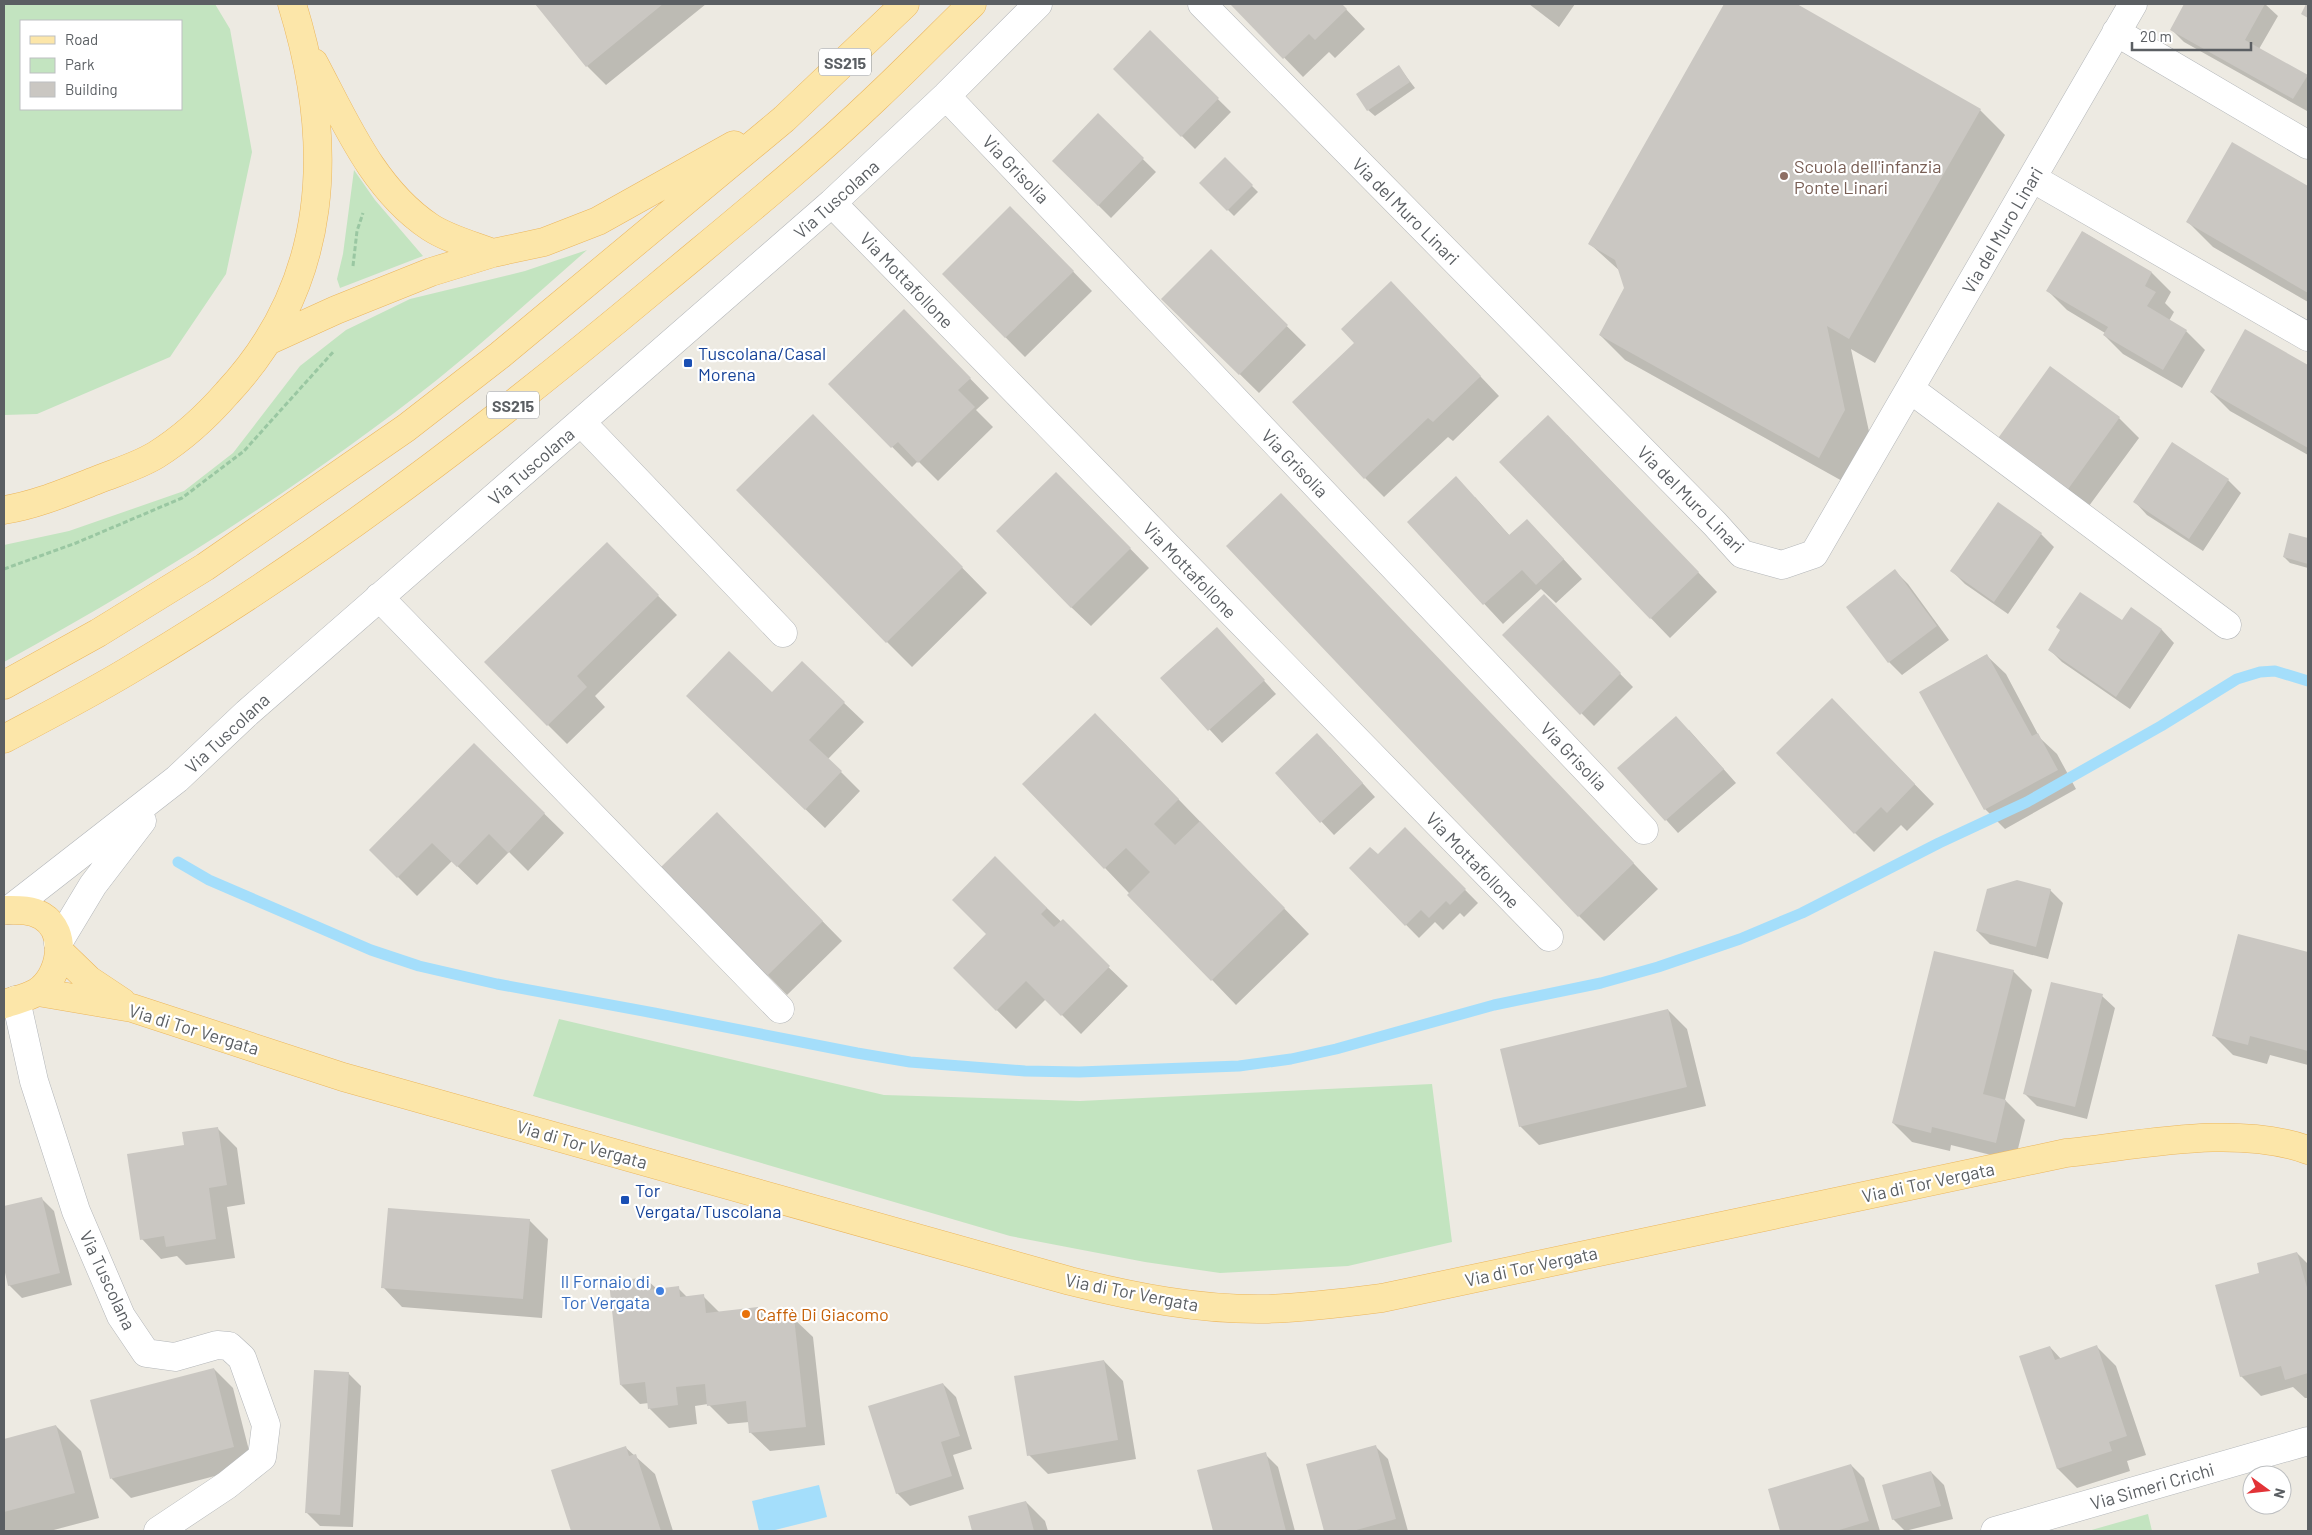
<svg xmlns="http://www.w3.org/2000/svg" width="2312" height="1535" font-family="Barlow,sans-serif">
<rect width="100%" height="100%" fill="#edeae2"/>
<path fill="#c3e4c0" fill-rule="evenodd" d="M4,4H215L230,29L252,152L226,274L170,357L37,414L4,415ZM21,21H181V109H21Z
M354,170L375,200L423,256L340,288L337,279L343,254Z
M587,250C538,293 489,338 438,379C303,486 155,579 4,662V545L69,531L184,491L233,453L300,366L346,330L410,299L525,271Z
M559,1019L884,1095L1080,1101L1432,1084L1452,1242L1348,1266L1220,1273L1145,1262L1010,1236L533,1096Z
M2148,1514L2152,1531H2088Z"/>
<path fill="#a4defb" d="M819,1485L827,1517L771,1531H759L752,1501Z"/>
<path fill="#0003" d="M537,4H706L606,85L587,66Z
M1232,4H1341L1365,29L1335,58L1329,52L1303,77Z
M1529,4H1575L1559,27Z
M1726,4H1794L1980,110L2005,135L1875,363L1851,349L1870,436L1844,482L1625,360L1600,335L1625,288L1621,272L1590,244Z
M2186,4H2265L2278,16L2259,49L2308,77L2307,111L2184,42L2171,29Z
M1150,32L1231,112L1195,149L1114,69Z
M1399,67L1415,88L1375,116L1368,110Z
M1098,115L1156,172L1111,218L1054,161Z
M2233,144L2308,188V302L2213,247L2188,222Z
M1225,159L1258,192L1234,216L1201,183Z
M1030,227L1092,291L1025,357L943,274Z
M2083,232L2152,273L2171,292L2165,303L2174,312L2169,321L2186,331L2205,350L2182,388L2123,354L2104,335L2105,333L2067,310L2048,291Z
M1211,251L1306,345L1259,393L1163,299Z
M1410,302L1499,396L1453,441L1448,437L1384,497L1365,478Z
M923,330L989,398L976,410L993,427L938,481L918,461L912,467L830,384Z
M2245,331L2308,366V455L2230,411L2211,392Z
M2050,368L2119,418L2139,438L2086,510L1998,441Z
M1567,435L1717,592L1670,638L1500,462Z
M838,441L987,593L912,667L887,642Z
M2228,480L2241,493L2203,551L2147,515L2135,502Z
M1075,492L1149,568L1091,626L1071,607Z
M1281,494L1658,889L1604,941L1579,916Z
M1475,497L1510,536L1546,540L1582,579L1556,603L1541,589L1503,624L1408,522Z
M2041,534L2054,547L2008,614L1965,584L1952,571Z
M2290,534L2308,539V568L2290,563L2284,557Z
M607,544L677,615L595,696L605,707L567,744L548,725Z
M1895,571L1908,584L1949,640L1902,675L1889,662L1848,607Z
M1544,596L1633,687L1594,726L1504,635Z
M2131,609L2162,630L2174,643L2130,709L2062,662L2049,649L2122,622Z
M1217,629L1276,694L1222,743L1162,678Z
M1986,655L2006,674L2040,738L2057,754L2076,789L2005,829L1985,809L1921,692Z
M802,663L864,722L828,759L860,791L825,828L707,715L772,694Z
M1851,719L1934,804L1907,831L1901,825L1874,852L1855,833Z
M1689,730L1736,783L1678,833L1619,768Z
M1120,739L1309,934L1236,1005L1105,868Z
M474,745L564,833L528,871L509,852L477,885L452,861L417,896L371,850Z
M1330,747L1375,797L1334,835L1276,773Z
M1405,829L1478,903L1464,917L1460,913L1443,930L1435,922L1419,938L1350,868L1378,856Z
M736,833L842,941L787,995L663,867Z
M995,858L1128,986L1081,1034L1046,999L1016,1029L954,968L987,934Z
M2050,890L2063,903L2048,959L1990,944L1977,931Z
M2238,936L2308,953V1065L2270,1055L2267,1064L2233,1055L2214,1036Z
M2013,971L2032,990L2005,1100L2025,1120L2015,1161L1951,1145L1950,1151L1912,1142L1893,1123Z
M2102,996L2115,1008L2087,1119L2037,1106L2024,1093Z
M1668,1010L1687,1029L1706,1106L1539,1145L1520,1126Z
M217,1128L237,1148L245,1204L227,1207L235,1258L186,1265L177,1256L161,1259L142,1239L186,1146Z
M41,1198L54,1211L72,1285L22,1298L9,1285L4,1262V1207Z
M529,1220L548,1239L542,1318L402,1307L383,1287Z
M2297,1253L2308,1264V1398H2305L2293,1387L2261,1396L2241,1376L2260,1274Z
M646,1279L658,1290L678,1288L688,1298L703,1296L720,1313L758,1308L770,1321L793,1318L813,1337L825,1445L770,1451L750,1432L749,1422L728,1424L708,1404L695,1406L697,1424L669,1428L650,1409L649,1403L640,1404L621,1385Z
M2050,1347L2061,1359L2097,1347L2116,1366L2146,1455L2127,1461L2130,1471L2077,1488L2058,1469Z
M1104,1361L1123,1381L1136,1459L1048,1474L1029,1455Z
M214,1369L233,1388L253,1466L131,1498L112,1479L92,1401Z
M348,1373L361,1386L353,1527L320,1526L307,1513Z
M943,1384L956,1397L972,1449L953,1455L964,1489L910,1506L897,1493Z
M56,1426L81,1451L99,1518L50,1531H4V1440Z
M1375,1446L1388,1459L1408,1531H1325L1307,1465Z
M625,1447L655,1474L673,1531H572L552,1471Z
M1265,1454L1278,1467L1295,1531H1214L1198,1471Z
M1851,1465L1864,1478L1880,1531H1781L1769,1490Z
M1931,1472L1944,1485L1953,1519L1905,1531L1893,1519Z
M1026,1502L1045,1521L1048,1531H973L970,1517Z"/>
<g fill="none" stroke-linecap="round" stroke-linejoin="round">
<path stroke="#a4defb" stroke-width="11" d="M178,862L209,880L371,950L419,966L497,984L654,1013L857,1053L910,1062L1025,1071L1079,1072L1239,1066L1291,1059L1336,1049L1494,1005L1601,983L1658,967L1740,939L1802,913L1939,843L2027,802L2161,726L2237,679L2260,672L2275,671L2308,681"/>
</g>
<path fill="#cac7c2" d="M535,4H663L586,67Z
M1230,4H1342L1347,9L1315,40L1309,34L1283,59Z
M1724,4H1797L1981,109L1849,339L1827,326L1845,410L1819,458L1599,335L1624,288L1615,260L1588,244Z
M2184,4H2265L2245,40L2308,75L2293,99L2170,30Z
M2306,4H2308V18L2301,14Z
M1150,30L1219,98L1181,137L1113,69Z
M1399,65L1410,82L1367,111L1356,94Z
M1098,113L1144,158L1098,206L1052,161Z
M2232,142L2308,186V293L2186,222Z
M1225,157L1253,185L1227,211L1199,183Z
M1010,206L1074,271L1005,338L942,274Z
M2082,231L2152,272L2145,286L2156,292L2147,306L2187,330L2163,370L2103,335L2108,327L2046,291Z
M1211,249L1288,325L1239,375L1161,299Z
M1391,281L1481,376L1433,422L1428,418L1364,479L1292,402L1354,343L1341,329Z
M904,309L971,378L958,390L975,407L918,463L898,442L891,448L828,384Z
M2245,329L2308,365V448L2210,392Z
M2050,366L2120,417L2066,492L1996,441Z
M813,414L963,567L886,643L736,490Z
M1548,415L1699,572L1650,619L1499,462Z
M2172,442L2229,479L2189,539L2133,502Z
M1056,472L1131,548L1071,608L996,531Z
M1456,476L1509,535L1527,519L1564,559L1536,585L1522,570L1483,605L1407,522Z
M1281,493L1634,863L1578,917L1226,546Z
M1998,502L2042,533L1994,602L1950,571Z
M2289,533L2308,538V564L2283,557Z
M607,542L659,595L577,676L587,687L547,726L484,662Z
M1895,569L1937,626L1888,663L1846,607Z
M2080,592L2122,620L2131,607L2162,629L2116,697L2048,650L2060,630L2056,627Z
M1544,594L1621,673L1580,715L1502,635Z
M1217,627L1265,680L1208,731L1160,678Z
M729,651L772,692L802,661L845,702L809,740L842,771L805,810L686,696Z
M1987,654L2032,736L2038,733L2058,770L1984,810L1919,692Z
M1832,698L1915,784L1887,813L1881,807L1854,834L1776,753Z
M1095,713L1179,799L1154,824L1175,845L1200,821L1285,908L1211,981L1127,895L1150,872L1126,848L1104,869L1022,784Z
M1676,716L1724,769L1665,821L1617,768Z
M1317,733L1363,783L1320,823L1275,773Z
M474,743L545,813L508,853L489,834L457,867L432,843L397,878L369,850Z
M717,812L823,921L767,976L661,867Z
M1405,827L1466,889L1450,905L1446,901L1429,918L1421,910L1405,926L1349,868L1370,847L1378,854Z
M995,856L1047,908L1041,914L1054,927L1063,919L1110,966L1061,1016L1026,981L996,1011L953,968L986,934L952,900Z
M2017,880L2051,889L2036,947L1976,931L1987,889Z
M2238,934L2308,952V1051L2250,1036L2248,1045L2212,1036Z
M1934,951L2014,970L1983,1094L2006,1100L1996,1143L1932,1127L1931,1133L1892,1123Z
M2051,982L2103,994L2075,1107L2023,1094Z
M1668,1009L1687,1087L1519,1127L1500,1049Z
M218,1127L227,1185L209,1188L216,1239L166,1247L164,1236L140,1240L127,1154L184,1145L182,1132Z
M42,1197L60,1273L8,1286L4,1268V1206Z
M388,1208L530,1219L523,1299L381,1288Z
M2297,1252L2308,1291V1373L2285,1380L2281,1366L2240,1377L2215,1285L2259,1273L2257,1263Z
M647,1277L648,1290L679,1286L680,1297L704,1294L706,1313L758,1307L759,1321L794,1317L806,1427L749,1433L746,1401L707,1406L705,1384L676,1387L678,1405L648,1409L645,1382L620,1385L609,1282Z
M2097,1345L2127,1436L2109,1442L2112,1451L2057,1469L2019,1356L2050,1346L2055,1360Z
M1104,1360L1118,1440L1027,1456L1014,1376Z
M214,1368L234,1447L110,1479L90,1400Z
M314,1370L349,1372L340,1515L305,1513Z
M943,1383L960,1436L941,1442L952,1476L896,1494L868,1406Z
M56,1425L75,1493L4,1512V1439Z
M1376,1445L1396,1519L1353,1531H1324L1306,1464Z
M626,1446L629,1456L636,1454L661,1531H571L551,1470Z
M1266,1452L1286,1531H1213L1197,1470Z
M1851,1464L1869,1521L1836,1531H1780L1768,1489Z
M1931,1471L1941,1506L1892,1520L1882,1485Z
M1026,1501L1034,1531H972L968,1516Z"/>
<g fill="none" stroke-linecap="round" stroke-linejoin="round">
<defs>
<path id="minor" d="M1202,4L1715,524L1742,554L1782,565L1814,554L2133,4
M2116,32L2308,145
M946,96L1644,830
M2032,178L2308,337
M832,203L1549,937
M1910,389L2227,625
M581,422L783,633
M379,597L780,1009
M9,910L177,779L247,713L832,203L946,96L1038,4
M58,943L93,885L142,821
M16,1000L34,1081L76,1211L121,1316L146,1353L175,1357L217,1345L229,1346L242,1358L266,1425L262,1457L227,1485L158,1531
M1995,1531L2308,1441"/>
<path id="major" d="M314,63C345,121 373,189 430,227C448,239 472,245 493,253
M270,340L336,310L431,272L493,253L544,242L598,221L734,145
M4,510C36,505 66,492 97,480C117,472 138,466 156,455C183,438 206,417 227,393C331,282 335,143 292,4
M4,685L98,633L205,567L406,428L500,355L784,119L905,4
M4,739C49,715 94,692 138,665C323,555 493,424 658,286C731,225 807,164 876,98C909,67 940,35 972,4
M4,910C17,910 30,909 42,916C69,932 61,977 37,992C27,998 15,1000 4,1004
M59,951L89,980L122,1002
M38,992L132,1008L343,1077L1070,1281C1134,1297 1199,1310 1265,1309C1304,1308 1343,1303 1382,1298L2066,1153C2142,1145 2235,1124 2308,1150"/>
</defs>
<use href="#minor" stroke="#b3b6b9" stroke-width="29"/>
<use href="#major" stroke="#ebb65d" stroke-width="29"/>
<path stroke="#9ac7a2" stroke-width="3" stroke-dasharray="5 2.5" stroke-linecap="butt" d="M353,266L357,231L363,213
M4,569L76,543L182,498L244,451L334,351"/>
<use href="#minor" stroke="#fff" stroke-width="28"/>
<use href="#major" stroke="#fce6a9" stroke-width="28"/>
</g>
<circle fill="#8d6e63" stroke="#fff" stroke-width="2" cx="1784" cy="176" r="5"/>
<g fill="#1a4fb4" stroke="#fff" stroke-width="2">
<rect x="683" y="358" width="10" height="10" rx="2.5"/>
<rect x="620" y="1195" width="10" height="10" rx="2.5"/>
</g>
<circle fill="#3f7fe0" stroke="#fff" stroke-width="2" cx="660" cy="1291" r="5"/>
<circle fill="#e8710a" stroke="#fff" stroke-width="2" cx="746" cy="1314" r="5"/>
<g text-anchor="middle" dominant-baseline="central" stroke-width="4.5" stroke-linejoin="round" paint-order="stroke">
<g fill="#fff" stroke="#8c8f92" stroke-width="1">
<rect x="819" y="48.5" width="52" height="27" rx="4"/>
<rect x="487" y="391.5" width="52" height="27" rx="4"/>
</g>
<g font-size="16" font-weight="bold" fill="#5b5f63">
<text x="845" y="62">SS215</text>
<text x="513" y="405">SS215</text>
</g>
<g font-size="18" fill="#785e54" stroke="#fff" text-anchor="start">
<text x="1794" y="166">Scuola dell'infanzia<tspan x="1794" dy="21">Ponte Linari</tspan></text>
</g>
<g font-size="18" fill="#5b5f63" stroke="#fff">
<text transform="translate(1016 169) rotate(46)">Via Grisolia</text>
<text transform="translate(836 199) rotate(-42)">Via Tuscolana</text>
<text transform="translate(1406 211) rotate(45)">Via del Muro Linari</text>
<text transform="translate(2002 230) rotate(-60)">Via del Muro Linari</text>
<text transform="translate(907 280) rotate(46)">Via Mottafollone</text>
<text transform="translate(1295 463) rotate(46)">Via Grisolia</text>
<text transform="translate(531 466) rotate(-41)">Via Tuscolana</text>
<text transform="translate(1691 499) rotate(45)">Via del Muro Linari</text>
<text transform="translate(1190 570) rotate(46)">Via Mottafollone</text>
<text transform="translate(227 733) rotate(-43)">Via Tuscolana</text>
<text transform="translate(1574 756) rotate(46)">Via Grisolia</text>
<text transform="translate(1473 860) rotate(46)">Via Mottafollone</text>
<text transform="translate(194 1029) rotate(17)">Via di Tor Vergata</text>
<text transform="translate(582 1144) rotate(16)">Via di Tor Vergata</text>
<text transform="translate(1928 1182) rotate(-12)">Via di Tor Vergata</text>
<text transform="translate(1531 1266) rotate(-12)">Via di Tor Vergata</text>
<text transform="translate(108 1280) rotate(65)">Via Tuscolana</text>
<text transform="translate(1132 1292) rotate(11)">Via di Tor Vergata</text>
<text transform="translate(2152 1486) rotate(-16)">Via Simeri Crichi</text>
</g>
<g font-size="18" fill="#164399" stroke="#fff" text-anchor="start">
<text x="698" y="353">Tuscolana/Casal<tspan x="698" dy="21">Morena</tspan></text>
<text x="635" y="1190">Tor<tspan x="635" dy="21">Vergata/Tuscolana</tspan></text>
</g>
<g font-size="18" fill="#366cbe" stroke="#fff" text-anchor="end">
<text x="650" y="1281">Il Fornaio di<tspan x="650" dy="21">Tor Vergata</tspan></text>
</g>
<g font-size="18" fill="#c56008" stroke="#fff" text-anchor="start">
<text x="756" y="1314">Caffè Di Giacomo</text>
</g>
</g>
<rect width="2312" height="1535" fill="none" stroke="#5b5f63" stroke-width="10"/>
<rect x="20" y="20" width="162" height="90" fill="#ffffff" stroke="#bdbfc1"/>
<rect x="30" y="36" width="25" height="8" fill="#fce6a9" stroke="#bdbfc1"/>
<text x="65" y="45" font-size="15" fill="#5b5f63">Road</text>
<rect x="30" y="58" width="25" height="15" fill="#c3e4c0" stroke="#bdbfc1"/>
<text x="65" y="70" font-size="15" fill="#5b5f63">Park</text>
<rect x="30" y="82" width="25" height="15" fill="#cac7c2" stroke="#bdbfc1"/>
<text x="65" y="95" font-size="15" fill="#5b5f63">Building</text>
<g transform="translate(2267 1490) rotate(105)"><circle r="24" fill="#ffffff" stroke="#bdbfc1"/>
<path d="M0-4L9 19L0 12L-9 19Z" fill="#e23337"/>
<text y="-8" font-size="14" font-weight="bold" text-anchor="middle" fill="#5b5f63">N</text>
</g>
<path d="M2132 42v8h119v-8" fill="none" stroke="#5b5f63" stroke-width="2.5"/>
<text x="2140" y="42" font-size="15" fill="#5b5f63" stroke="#ffffff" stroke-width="4" paint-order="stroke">20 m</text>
</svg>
